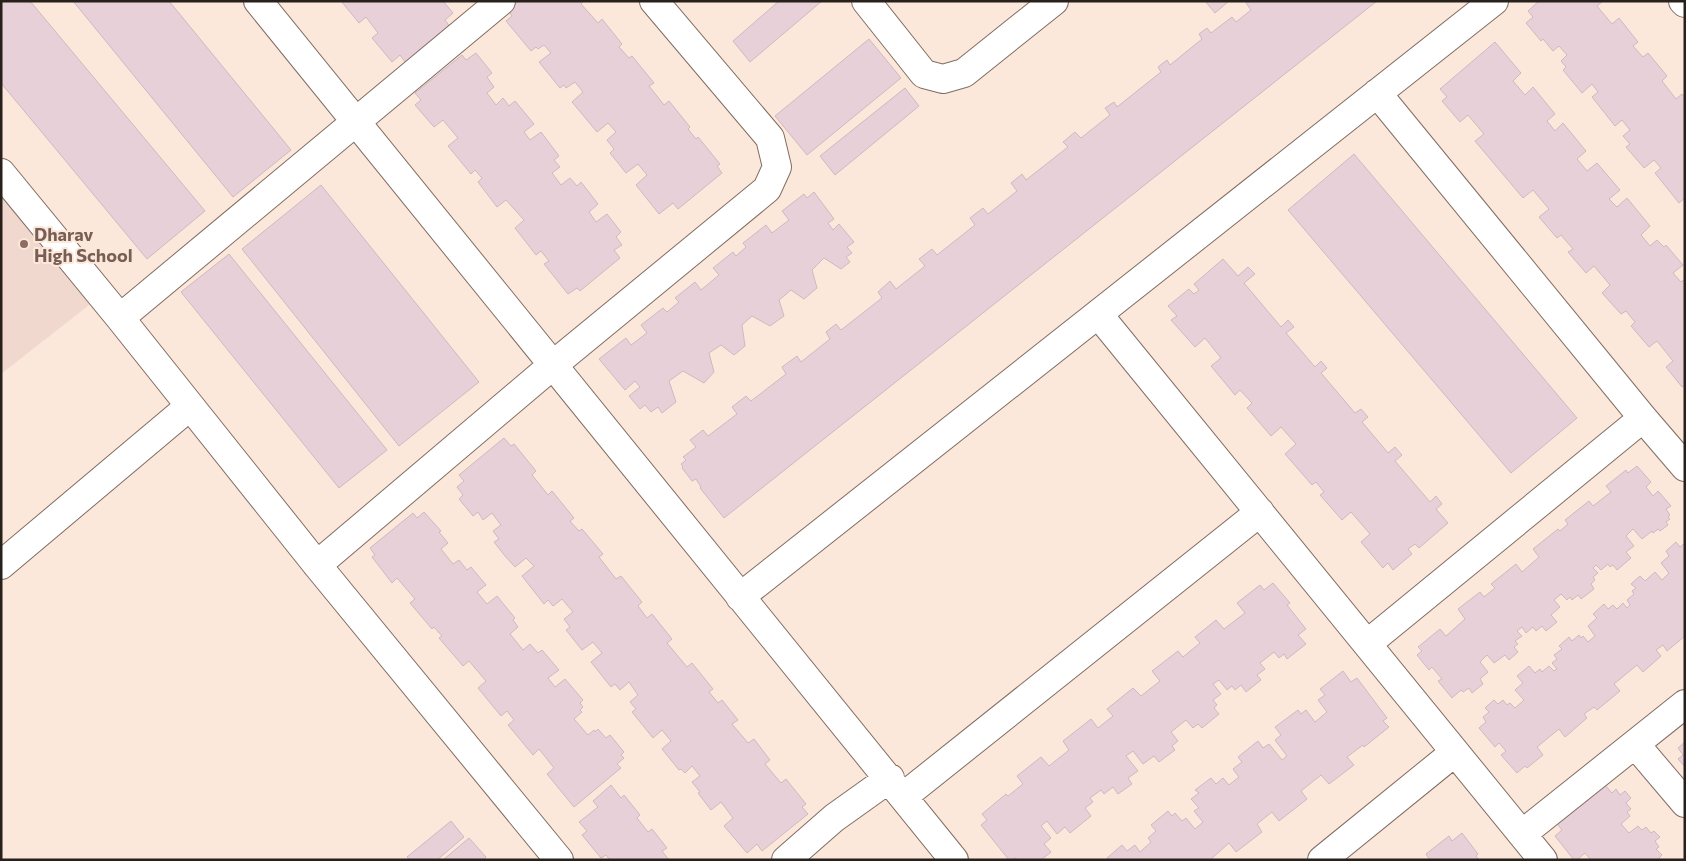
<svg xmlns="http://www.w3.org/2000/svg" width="1686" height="861" font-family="Commissioner,sans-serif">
<rect width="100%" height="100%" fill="#fce8da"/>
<path fill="#f1d8cf" d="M1,186L93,302L1,374Z"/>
<path fill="#e7d0d8" stroke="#cfb8c0" d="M1,1H30L205,211L147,259L1,83Z
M73,1H169L291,150L233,197Z
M341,1H443L453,13L445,20L450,27L406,63L400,55L392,62L372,38L378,33L366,17L359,23Z
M519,1H584L581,4L598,23L602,19L622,44L619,47L629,58L632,56L654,83L649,86L664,105L669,101L690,127L688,129L696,139L698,137L720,164L717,166L722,173L678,209L673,203L659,214L636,185L647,175L638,164L626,173L610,153L614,149L607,140L616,132L608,123L597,132L572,102L583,92L575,82L566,88L564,85L560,88L539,62L551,53L544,45L538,49L536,47L531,51L506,21L512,16L508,10Z
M779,1H822L750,62L733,41Z
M1205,1H1229L1215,13Z
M1248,1H1377L724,518L700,488L701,487L696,479L692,481L682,468L683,467L681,464L686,460L683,457L696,447L690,440L703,430L708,436L737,414L732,407L746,396L751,401L786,374L782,367L797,356L801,362L830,339L826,332L836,324L841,330L882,298L878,292L890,281L896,289L925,266L919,259L932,249L937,255L975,225L970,218L983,208L988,214L1017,191L1011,183L1022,174L1026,180L1068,147L1063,142L1075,132L1081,138L1110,115L1105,108L1114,102L1117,107L1161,72L1158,67L1167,60L1170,65L1202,39L1199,34L1207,28L1211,33L1232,17L1236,22L1251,10L1246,3Z
M1539,1H1603L1597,6L1612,24L1619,18L1638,42L1633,46L1643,57L1648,53L1667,76L1662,81L1676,99L1682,94L1685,98V198L1679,203L1655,173L1661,168L1654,160L1644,168L1626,147L1630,144L1623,136L1630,130L1622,120L1615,126L1592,97L1598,92L1592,84L1582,93L1563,70L1566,67L1561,61L1567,55L1559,46L1553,51L1543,39L1541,41L1526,23L1533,17L1528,11Z
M869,39L901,78L807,155L775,116Z
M1495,42L1521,73L1513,81L1525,95L1533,87L1555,114L1547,121L1555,131L1563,123L1586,151L1577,159L1587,171L1597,163L1620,190L1609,199L1617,207L1627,198L1650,226L1641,235L1650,246L1657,240L1664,247L1666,245L1683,265L1673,273L1681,282L1685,279V385L1682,387L1666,367L1673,361L1657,341L1649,347L1631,326L1635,322L1626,311L1621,314L1602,293L1610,285L1594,266L1586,273L1568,252L1573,249L1561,235L1557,238L1539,217L1549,209L1533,190L1523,198L1475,141L1484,134L1468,115L1460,122L1442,101L1447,97L1440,89Z
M476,53L492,73L487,77L494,87L487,93L496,105L503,98L509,106L515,101L534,124L524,132L530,140L541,132L559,156L554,160L560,167L552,173L561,185L570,178L577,186L581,182L598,204L589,212L596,222L607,214L621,232L616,237L622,245L614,250L620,258L580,291L577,288L568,294L544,264L549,261L541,251L536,255L515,228L524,220L506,200L497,207L478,182L482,178L475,170L471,174L448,146L458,138L443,120L434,127L415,105L421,100L415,93L462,55L466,60Z
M905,88L919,106L835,175L820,156Z
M1354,154L1577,418L1511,473L1288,210Z
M321,185L479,382L399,446L242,249Z
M814,192L834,219L828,223L833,230L839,224L854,242L847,247L852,253L846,257L850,262L841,269L824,258L812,270L817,288L804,299L791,290L779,300L784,316L770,326L752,316L742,325L745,346L734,355L721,345L709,353L714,372L704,383L683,371L669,381L676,402L662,413L658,407L651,412L645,405L640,409L629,396L640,387L635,381L625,390L599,359L626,338L631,345L647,333L641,325L663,308L667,312L679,302L675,298L695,282L701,290L719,275L713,268L733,252L736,256L746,247L743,243L766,225L772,233L789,220L782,211L804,194L807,198Z
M229,254L387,450L339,488L181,292Z
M1223,259L1238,276L1248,267L1255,274L1244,283L1281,327L1288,320L1294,327L1286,333L1315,367L1321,361L1327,368L1321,373L1355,413L1361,409L1368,417L1362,422L1388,453L1395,447L1402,455L1395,461L1430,502L1436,496L1442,504L1436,509L1448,523L1419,548L1415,544L1408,549L1412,554L1393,570L1388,563L1383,568L1361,542L1370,534L1351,512L1342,520L1320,495L1324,492L1316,482L1312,485L1285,454L1296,444L1281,427L1271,436L1247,408L1252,403L1240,390L1235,395L1211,366L1221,358L1205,338L1195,347L1171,320L1177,316L1168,306L1189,289L1194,294L1199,290L1194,284Z
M504,438L511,446L514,444L536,471L532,475L548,495L552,491L574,518L570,521L579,531L582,529L603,554L599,557L616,579L621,576L642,602L638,606L647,618L652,614L672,639L667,643L687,667L692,663L713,689L709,692L718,703L722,700L738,720L732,724L748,743L754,739L770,760L765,764L781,783L786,779L806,804L802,807L808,814L762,851L757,844L747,853L724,826L733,818L721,802L711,810L698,793L700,792L692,782L700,776L692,766L685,773L681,769L679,770L662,749L671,741L662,730L653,738L632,712L636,709L630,702L638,695L629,682L620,690L615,684L611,687L591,662L602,653L593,642L582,650L566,630L570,627L564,619L573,612L562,599L553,606L548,600L544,604L522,576L534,566L526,558L515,567L505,556L494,542L499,539L493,531L501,525L492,513L483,520L478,512L473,516L459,499L463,495L457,487L464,481L459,475Z
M1637,466L1651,482L1646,487L1653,496L1658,491L1671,506L1666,509L1670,515L1668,517L1670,519L1666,522L1668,525L1660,531L1658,529L1653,533L1652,531L1642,539L1633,529L1626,536L1634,546L1626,552L1631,558L1617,570L1613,565L1610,567L1608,564L1601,570L1596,565L1593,568L1598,573L1593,577L1595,580L1591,584L1594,589L1581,599L1578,595L1572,600L1570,597L1567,600L1561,594L1554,600L1560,607L1551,615L1557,622L1546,631L1542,626L1536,631L1533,627L1526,633L1522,627L1517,631L1522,636L1515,641L1518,644L1514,647L1518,652L1509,660L1505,655L1494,663L1487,655L1480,662L1488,672L1480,679L1483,684L1472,693L1469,688L1463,692L1461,690L1452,698L1438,681L1442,679L1432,667L1429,670L1417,655L1422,651L1418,647L1440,629L1446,636L1465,619L1458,609L1480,592L1484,597L1495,588L1491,584L1516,564L1522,572L1539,557L1533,549L1558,529L1560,531L1568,524L1565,520L1589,501L1593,506L1611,492L1606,486L1626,470L1628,473Z
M424,512L441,531L439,532L448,543L441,549L453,564L459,560L467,570L471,567L486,585L477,592L487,604L497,596L515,618L513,620L518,627L510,634L523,650L530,644L538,653L542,650L559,670L548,678L555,687L565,679L583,700L580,703L583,707L580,710L582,712L574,719L588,735L594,730L595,732L598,729L606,738L610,735L624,752L621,755L624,758L617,764L621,768L574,807L547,774L554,768L539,749L533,755L508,725L514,720L507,711L501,716L478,688L486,681L469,661L463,666L439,638L442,636L434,627L432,629L410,603L415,599L397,578L392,583L372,557L375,555L370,548L413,513L417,518Z
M1676,542L1680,547L1685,543V636L1667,651L1663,645L1656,650L1661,656L1643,672L1637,665L1614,684L1620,691L1597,710L1594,707L1584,714L1587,718L1565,737L1559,729L1537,747L1543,755L1527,768L1525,766L1517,773L1501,755L1506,751L1499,743L1495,747L1479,728L1486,722L1483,717L1489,712L1485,708L1494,700L1498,704L1503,700L1507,705L1510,703L1515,708L1524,700L1515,690L1523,683L1517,676L1529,666L1535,673L1540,669L1542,672L1549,666L1554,671L1557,669L1552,663L1557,659L1554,655L1562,649L1559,646L1569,637L1572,641L1579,635L1581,638L1583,636L1588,642L1595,636L1588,626L1597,618L1593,614L1604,604L1608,609L1613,605L1617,609L1623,603L1627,608L1630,605L1627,600L1634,594L1632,591L1636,588L1631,584L1640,576L1645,581L1655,572L1662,580L1669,573L1661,563L1669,556L1666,551Z
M1273,583L1290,603L1287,605L1306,629L1298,635L1306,644L1287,659L1284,654L1279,658L1274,652L1260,663L1265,669L1257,675L1261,680L1246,692L1241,685L1235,690L1232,686L1227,690L1219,680L1213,684L1221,694L1213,700L1217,705L1214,708L1219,714L1202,728L1198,724L1193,728L1186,720L1171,732L1178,741L1172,746L1175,750L1159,762L1154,756L1143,764L1133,751L1126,756L1138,771L1128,778L1132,784L1118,794L1113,787L1104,794L1101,790L1090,798L1093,802L1085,808L1091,816L1070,833L1065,827L1057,834L1047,821L1041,826L1051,838L1044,844L1051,852L1041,860H1017L1016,858L1009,860L981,825L987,820L982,814L1006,794L1008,796L1023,784L1017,776L1041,757L1049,766L1069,750L1063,741L1091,719L1098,728L1113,716L1107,709L1133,688L1141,696L1160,681L1152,671L1178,651L1183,657L1200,643L1195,637L1216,620L1224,629L1245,613L1237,603L1260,585L1264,590Z
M1343,671L1351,682L1357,678L1387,718L1383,721L1389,727L1364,747L1363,745L1347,757L1354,765L1329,784L1321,775L1301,791L1307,799L1279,821L1272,812L1257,824L1262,832L1236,852L1229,843L1210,860H1109L1107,858L1122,845L1127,851L1135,845L1140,852L1151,842L1148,838L1156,831L1151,825L1168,811L1172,816L1175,813L1182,821L1186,818L1195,829L1203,822L1194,811L1199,808L1191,799L1199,793L1195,790L1211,778L1216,784L1223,778L1229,785L1239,777L1233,769L1242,762L1238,757L1258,741L1263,748L1269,744L1282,760L1287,756L1275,740L1281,735L1275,727L1298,710L1301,714L1306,710L1315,722L1327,712L1318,700L1325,695L1320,689Z
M1685,742V767L1678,759L1683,755L1678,748Z
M611,785L621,798L624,795L640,815L637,818L648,832L652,829L667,848L662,851L669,860H610L606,855L601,858L582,835L587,831L579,822L598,807L593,801Z
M1605,785L1612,793L1616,789L1620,795L1625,791L1631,798L1626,803L1631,809L1627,812L1630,816L1621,824L1629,833L1638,826L1642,830L1646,827L1651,833L1654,831L1660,837L1655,841L1659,847L1656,849L1662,855L1659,858L1660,860H1591L1585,853L1577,860H1574L1555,836L1562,830L1555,821L1595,787L1598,791Z
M451,821L464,837L437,860H410L407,857Z
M1462,833L1478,854L1476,856L1479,860H1430L1426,854L1449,836L1452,841Z
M469,838L486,857L483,860H443Z"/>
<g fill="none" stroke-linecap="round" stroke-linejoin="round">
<defs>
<path id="street" d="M258,1L954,860
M866,1L924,74L943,79L964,73L1054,1
M1683,1L1685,3
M1377,93L1643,418L1685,467
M1,173L120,318L317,565L559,860
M1098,314L1543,860
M120,318L501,1
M1,565L190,406
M317,565L553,365L767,189L777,167L770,138L654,1
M740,597L1494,1
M1367,644L1643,418
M1635,744L1685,803
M904,796L1260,512
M1522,834L1685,704
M786,860L834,818L890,778
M1322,860L1455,752"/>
</defs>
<use href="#street" stroke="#806e63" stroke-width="30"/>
<use href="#street" stroke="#fff" stroke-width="28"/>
</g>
<circle fill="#8d6e63" stroke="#fce8da" stroke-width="2" cx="24" cy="244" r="5"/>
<g text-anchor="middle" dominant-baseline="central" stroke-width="4" stroke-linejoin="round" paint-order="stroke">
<g font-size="18" font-weight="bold" fill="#785e54" stroke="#fce8da" text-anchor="start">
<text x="34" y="234">Dharav<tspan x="34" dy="21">High School</tspan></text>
</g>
</g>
<rect width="1686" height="861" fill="none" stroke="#27201b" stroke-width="5"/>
</svg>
